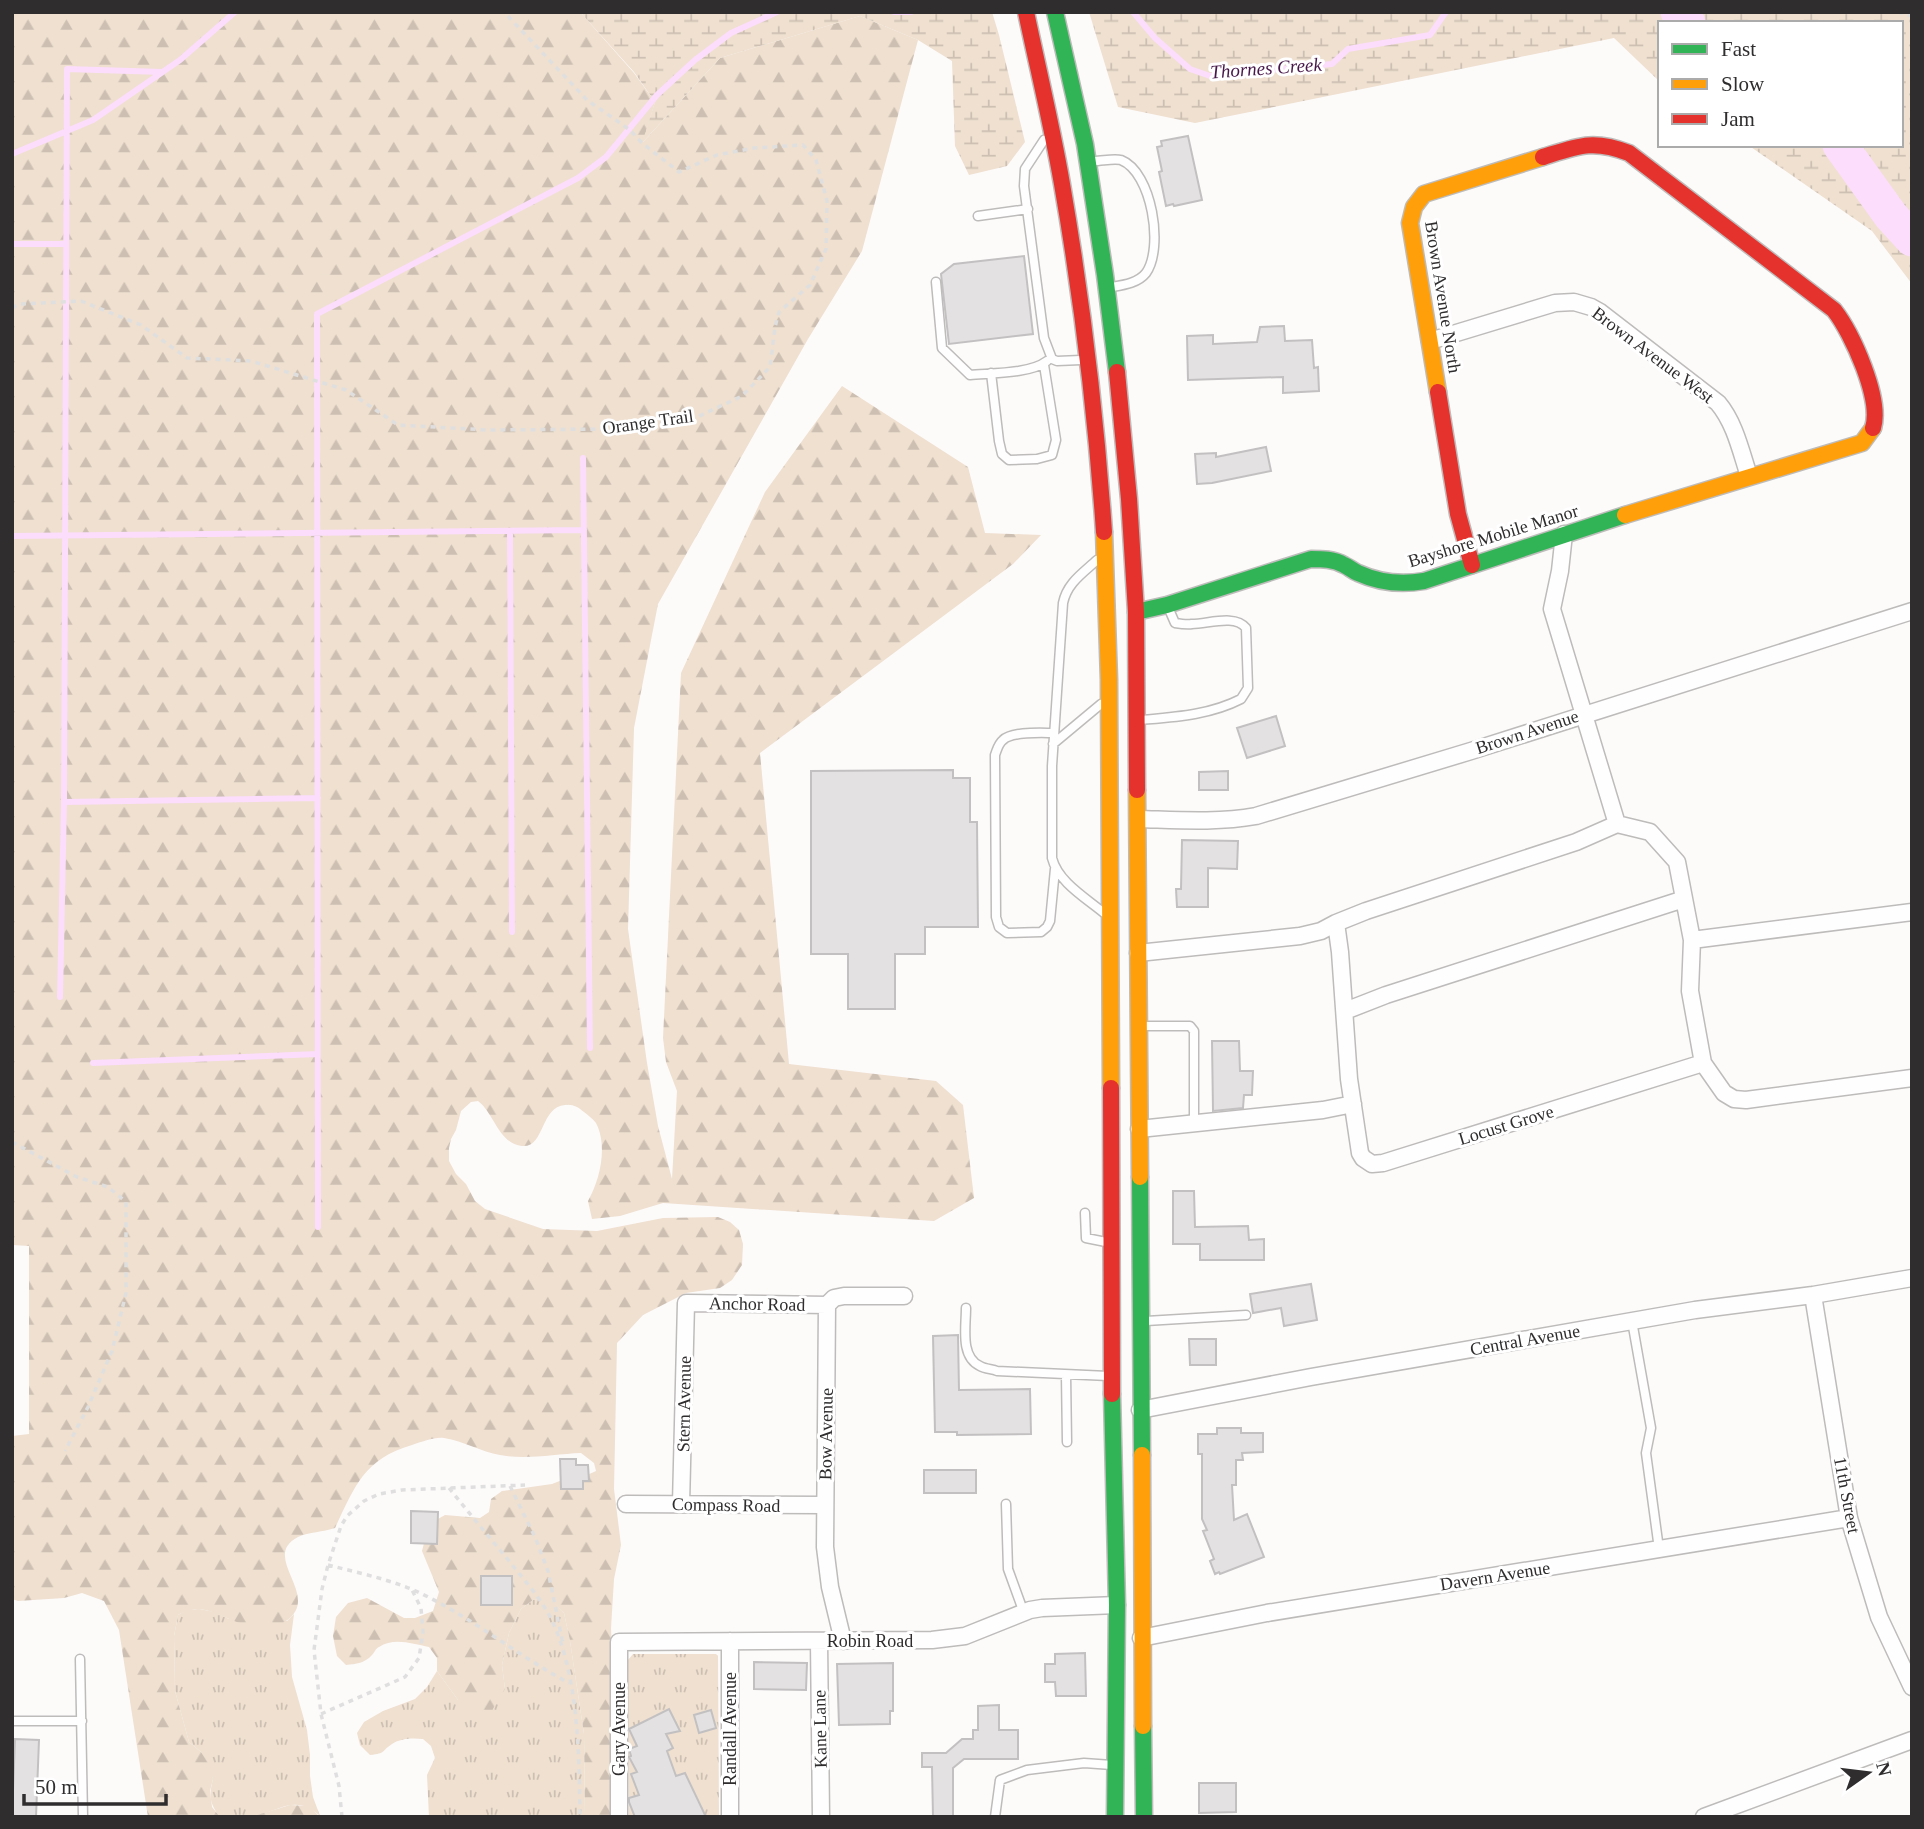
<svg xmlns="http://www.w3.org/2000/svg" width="1924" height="1829" font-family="Georgia,serif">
<defs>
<pattern id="grass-tufts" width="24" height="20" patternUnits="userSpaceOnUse" patternTransform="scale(1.75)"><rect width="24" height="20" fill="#efe0d0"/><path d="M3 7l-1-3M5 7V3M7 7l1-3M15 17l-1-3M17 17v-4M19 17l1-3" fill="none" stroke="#cdc0b3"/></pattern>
<pattern id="forest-firs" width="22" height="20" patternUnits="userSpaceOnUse" patternTransform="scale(1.75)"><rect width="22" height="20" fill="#efe0d0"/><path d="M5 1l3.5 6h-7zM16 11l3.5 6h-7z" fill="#cdc0b3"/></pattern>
<pattern id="wetland-marsh" width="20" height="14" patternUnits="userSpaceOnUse" patternTransform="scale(1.75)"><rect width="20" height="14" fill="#efe0d0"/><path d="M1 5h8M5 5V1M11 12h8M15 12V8" fill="none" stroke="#cdc0b3"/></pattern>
</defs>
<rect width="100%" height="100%" fill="#fdfafa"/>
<path fill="url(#grass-tufts)" d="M548,1596L564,1613L570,1641L584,1734L585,1817H429L427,1775L435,1758L431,1746L423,1739C413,1738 401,1738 392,1744C380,1752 387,1753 370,1755L360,1745L357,1733L364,1722L383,1711L415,1699L427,1687L437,1671L458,1700L505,1689L502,1665L509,1633L521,1609L533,1600Z
M199,1609L215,1612L229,1619L287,1621L294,1614L290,1645L292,1677L307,1730L310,1755V1776L313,1797L320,1816C294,1793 280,1812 253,1816C242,1818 230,1817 220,1817C209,1803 209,1795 213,1779L201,1752L189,1742L175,1691L174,1636L178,1615L187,1610Z
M633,1654H716L718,1656L719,1817H629L628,1660Z"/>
<path fill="url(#forest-firs)" d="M12,12H580L634,73L655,102L643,142L720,58L860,16L918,40L862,251L808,339L658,604L634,728L628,929L647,1063L658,1126L672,1179L677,1091L666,1062L663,1038L681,673L765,492L842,386L968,467L985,533L1041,535L1013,564L760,753L789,1064L936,1081L963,1105L974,1198L934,1221L663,1203L620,1216L592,1219L588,1201C600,1180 608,1146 596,1123C593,1119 588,1115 584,1112C578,1107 573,1104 565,1105C540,1107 545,1148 522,1146C499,1144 494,1113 478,1101L471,1102L461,1111L456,1130L451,1139L449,1148V1161L456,1174L466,1184L475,1201L485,1209L543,1229L597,1231L663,1218L718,1217L730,1222L739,1230L743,1244L742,1265L732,1280L720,1288L686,1293L643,1315L617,1343L614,1489L621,1545L614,1579L611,1628L619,1817H585L584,1734L570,1641L564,1613L548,1597L533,1600L521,1609L509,1633L502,1665L505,1689L491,1712H474L458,1700L437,1671V1658L429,1647C413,1644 394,1637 379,1647C375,1649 375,1652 372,1655C365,1663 356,1664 346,1665L337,1656L333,1636L336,1617L348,1603L367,1598L404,1618H415L433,1611L439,1592L422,1551L429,1524L445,1515L480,1518L489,1512L491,1499L502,1491L552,1484L575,1475L585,1476L596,1471L594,1463L581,1453C555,1454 526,1460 500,1455C481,1452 464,1441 444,1438C434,1437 422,1442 412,1445C364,1459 355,1486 335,1528C323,1532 309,1532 298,1537C259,1557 323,1596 286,1621C281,1625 276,1625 271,1625C262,1626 253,1626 244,1624C219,1618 205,1600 178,1615L174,1636L175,1691L189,1742L201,1752L210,1765L213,1779L210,1791L212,1807L220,1817H148L119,1630L104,1601L82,1593L64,1598L18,1601L12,1599V1436L29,1434V1246L12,1245Z
M290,1805L309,1806L320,1817H251Z"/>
<path fill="url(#wetland-marsh)" d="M580,12H992L999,35L1025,142L1007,166L969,175L955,146L952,61L918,40L860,16L720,58L642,143L655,102L634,72Z
M1089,12H1912V284L1872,231L1748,145H1901V23H1660V82L1614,38L1195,123L1118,107Z"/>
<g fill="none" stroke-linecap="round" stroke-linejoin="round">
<path stroke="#fcddfb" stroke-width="6" d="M894,12H911
M1133,12L1155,38L1190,69L1210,76L1332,64L1348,49L1430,35L1446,12
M12,154L93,120L180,60L235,12
M12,244H66
M583,458L590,1048
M510,531L512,932
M12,536L584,530
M64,802L318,798
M60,997L64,802L67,69L162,72
M93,1063L318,1054
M318,1227L317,314L578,178L606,157L657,95L695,60L731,33L777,12"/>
<path stroke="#fcddfb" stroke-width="35" d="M1678,12L1688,23
M1840,145L1891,216L1912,239"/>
</g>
<path fill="#e3e1e1" stroke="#c3c0c1" stroke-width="2" d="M1188,136L1202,200L1174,206L1173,204L1166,206L1159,172L1162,171L1157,147L1162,146L1161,141Z
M1024,256L1033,334L949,344L941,274L954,264Z
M1284,326L1285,341L1312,340L1314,368L1318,367L1319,391L1283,393V377L1188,380L1187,336L1213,335V344L1257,342L1260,327Z
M1266,447L1271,471L1212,483L1197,484L1195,454L1216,453V457Z
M1276,716L1285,746L1247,758L1237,728Z
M953,770V778H970V822H977L978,927H925V954H895V1009H848V954H811V771Z
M1228,771V790H1199V772Z
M1182,840L1238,841L1237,869L1208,868V907H1177L1176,889H1181Z
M1212,1041H1239L1240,1071H1253L1252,1095H1244L1243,1108L1213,1111Z
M1173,1191H1194L1195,1227L1248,1226L1249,1240L1264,1239V1260H1200V1244H1173Z
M1311,1284L1317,1320L1284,1326L1281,1308L1253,1313L1250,1294Z
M958,1335L959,1390L1030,1389L1031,1434L957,1435V1432H935L933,1336Z
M1189,1339H1216V1365H1190Z
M1217,1428H1241V1433H1263V1452L1242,1453L1243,1460H1236V1485H1232L1234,1520L1247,1514L1264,1557L1220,1574L1219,1572L1215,1574L1210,1561L1214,1559L1203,1531L1207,1530L1202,1519V1454H1198V1434H1217Z
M560,1459H576V1465H588L589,1481H583V1489H561Z
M924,1470H976V1493H924Z
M411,1511L438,1512L437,1544L411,1543Z
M481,1576H512V1605H481Z
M1085,1653L1086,1696H1056L1055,1682H1045V1664H1055V1654Z
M754,1662L807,1663L806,1690L754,1689Z
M893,1663V1711H890V1724L839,1725L837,1664Z
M999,1705V1730H1018V1759H964L953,1768V1817H933L932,1767H922V1753H946L962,1739H973V1730H978V1706Z
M669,1709L680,1731L666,1734L673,1748L667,1751L676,1776L685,1773L706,1817H635L629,1802V1798L639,1795L631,1774L637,1772L629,1757L631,1756L629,1749L637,1746L629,1729Z
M711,1710L716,1728L699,1733L694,1715Z
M15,1739L39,1740L36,1817H12Z
M1199,1783H1236V1812L1199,1813Z"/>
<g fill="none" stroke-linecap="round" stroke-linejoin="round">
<defs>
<path id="lane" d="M1044,140L1025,169L1024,186L1044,338L1052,359L1057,361L1081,360
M1094,161C1102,161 1114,158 1121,160C1152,172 1164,248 1146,273C1138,283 1124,285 1112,287
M978,216L1028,209
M936,282L942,348L970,375C991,373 1030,374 1047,361
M991,373L999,441L1002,454L1009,460L1037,459L1052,455L1056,440L1044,365
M1097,560C1083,573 1067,583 1063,603L1052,766V858C1058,882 1086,898 1104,913
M1141,720C1175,717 1210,715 1241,699L1248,688L1246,628C1235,614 1208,624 1192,624C1187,625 1181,624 1175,623L1168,607
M1054,733C1041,733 1012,731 1003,740C998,744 997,750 995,755L996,917L999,927L1007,933L1041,932L1047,927L1050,921L1055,869
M1053,744L1101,704
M1145,1026H1190L1194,1031V1123
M1085,1213L1086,1238L1106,1242
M966,1308C966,1327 960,1357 980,1366C985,1369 992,1369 997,1371L1108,1376
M1146,1321L1246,1315
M1632,1321L1651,1428L1646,1453L1659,1549
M1066,1375L1067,1442
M1006,1504L1008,1569L1024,1613
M80,1659L83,1817
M12,1721H82
M995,1817L1000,1780L1027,1770L1084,1763L1112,1765"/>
<path id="street" d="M1430,341L1555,303L1574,302L1591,307L1600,312L1718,403C1735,423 1741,452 1749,476
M1564,534L1560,571L1552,609L1617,824
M1138,819C1177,820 1217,823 1256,816L1471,751L1912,611
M1336,923L1340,952L1349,1079L1360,1153L1363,1158L1372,1164L1383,1163L1703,1063
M1692,940L1912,912
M1138,953L1300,936L1321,931L1336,923L1366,911L1576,842L1617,824L1650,832L1677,862L1692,940L1690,991L1703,1063L1724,1093L1734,1099L1746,1100L1912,1078
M1345,1011L1386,995L1684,899
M1139,1129L1323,1110L1353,1104
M1813,1295L1849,1518L1879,1617L1912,1687
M1140,1410L1311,1377L1695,1310L1813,1295L1912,1278
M626,1504L825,1505
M681,1504L686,1303L827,1305
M1141,1638L1267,1613L1849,1518
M819,1641L821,1817
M843,1641L830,1587L825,1547L827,1305L834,1298L844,1296H904
M619,1817V1642L932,1640L965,1636L1030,1610L1042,1608L1117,1605
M730,1817V1641
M1704,1817L1912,1740"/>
<path id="fast" d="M1055,12L1085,144L1105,275L1117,372
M1136,612L1167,605L1311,559C1322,559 1334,559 1344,565C1349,567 1353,571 1358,573C1380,583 1401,585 1424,581L1625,515
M1140,1177L1142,1455
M1112,1394L1117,1605L1115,1817
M1143,1726L1144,1817"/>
<path id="slow" d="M1438,392L1410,223L1414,207L1424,194L1543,157
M1625,515L1862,443L1873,428
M1104,532L1109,680L1111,1088
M1137,790L1140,1177
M1142,1455L1143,1726"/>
<path id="jam" d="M1026,12C1038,69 1052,126 1062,184C1082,299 1096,415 1104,532
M1543,157C1578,146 1593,139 1629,153L1834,310C1852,333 1882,399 1873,428
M1117,372L1129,499L1136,612L1137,790
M1438,392L1458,514L1472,565
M1111,1088L1112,1394"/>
</defs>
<use href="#lane" stroke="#bebbbb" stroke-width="11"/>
<use href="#street" stroke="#bebbbb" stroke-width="19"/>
<use href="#fast" stroke="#bebbbb" stroke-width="19"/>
<use href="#slow" stroke="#bebbbb" stroke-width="19"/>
<use href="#jam" stroke="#bebbbb" stroke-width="19"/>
<path stroke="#e0dfdf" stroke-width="3.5" stroke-dasharray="5 5" stroke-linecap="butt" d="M1898,12L1912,16
M12,308L19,304L81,301L141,325L187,358L251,361L346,390L398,425L487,430L620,429L695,418L742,396L770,367L775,327L779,312L810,285L826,249L827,201L816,160L803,145L754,148L717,155L679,172L642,143L630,130L587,100L504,12
M12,1142L77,1177L108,1187L126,1202V1293L112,1351L88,1407L65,1451
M510,1486L535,1537L548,1571L563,1644
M449,1488C469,1513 489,1537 510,1562C523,1579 538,1595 548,1613C579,1670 579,1754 580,1817
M328,1565C355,1572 384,1578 411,1589C465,1612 516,1655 569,1683
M321,1714L405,1677L419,1658L423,1632L421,1608L412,1590
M342,1817L339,1786L321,1714L314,1650L322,1589L328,1565L341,1526L347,1516L364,1501L379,1494L402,1490L525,1485"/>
<use href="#lane" stroke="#fffefe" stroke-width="8"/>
<use href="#street" stroke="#fffefe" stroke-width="16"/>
<use href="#fast" stroke="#30b455" stroke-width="16"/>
<use href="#slow" stroke="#ff9f0a" stroke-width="16"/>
<use href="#jam" stroke="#e5322d" stroke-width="16"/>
</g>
<g text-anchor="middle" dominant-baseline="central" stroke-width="6" stroke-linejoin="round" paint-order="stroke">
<g font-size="18" fill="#2f2d2d" stroke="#fff">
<text transform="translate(1443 297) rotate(81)">Brown Avenue North</text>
<text transform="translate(1653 355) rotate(37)">Brown Avenue West</text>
<text transform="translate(648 422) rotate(-8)">Orange Trail</text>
<text transform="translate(1493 536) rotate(-17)">Bayshore Mobile Manor</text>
<text transform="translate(1527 732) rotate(-18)">Brown Avenue</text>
<text transform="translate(1506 1125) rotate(-17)">Locust Grove</text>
<text transform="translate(757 1304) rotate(1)">Anchor Road</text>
<text transform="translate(1525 1340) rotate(-10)">Central Avenue</text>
<text transform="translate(684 1404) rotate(-89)">Stern Avenue</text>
<text transform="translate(826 1434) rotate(-89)">Bow Avenue</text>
<text transform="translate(1847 1495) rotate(79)">11th Street</text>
<text transform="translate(726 1505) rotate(1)">Compass Road</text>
<text transform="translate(1495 1576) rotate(-9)">Davern Avenue</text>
<text x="870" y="1641">Robin Road</text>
<text transform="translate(619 1729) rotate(-90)">Gary Avenue</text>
<text transform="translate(730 1729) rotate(-90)">Randall Avenue</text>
<text transform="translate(820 1729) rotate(-91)">Kane Lane</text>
</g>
<g font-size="19" font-style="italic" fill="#47174a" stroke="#fff">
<text transform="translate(1266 68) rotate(-4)">Thornes Creek</text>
</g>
</g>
<rect width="1924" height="1829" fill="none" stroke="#2f2d2d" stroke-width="28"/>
<rect x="1658" y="21" width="245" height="126" fill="#ffffff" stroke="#acabab" stroke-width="2"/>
<rect x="1672" y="44" width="35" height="10" fill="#30b455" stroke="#acabab" stroke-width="2"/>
<text x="1721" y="56" font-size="21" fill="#2f2d2d">Fast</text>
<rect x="1672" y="79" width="35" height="10" fill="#ff9f0a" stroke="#acabab" stroke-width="2"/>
<text x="1721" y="91" font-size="21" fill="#2f2d2d">Slow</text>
<rect x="1672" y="114" width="35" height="10" fill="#e5322d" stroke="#acabab" stroke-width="2"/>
<text x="1721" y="126" font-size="21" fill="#2f2d2d">Jam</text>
<g transform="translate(1868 1773) rotate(76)" stroke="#ffffff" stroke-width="5" paint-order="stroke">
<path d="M0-5L12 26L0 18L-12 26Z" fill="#2f2d2d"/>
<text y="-10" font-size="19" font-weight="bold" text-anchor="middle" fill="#2f2d2d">N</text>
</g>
<path d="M24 1794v10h142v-10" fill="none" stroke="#2f2d2d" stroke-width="3.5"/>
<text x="35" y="1794" font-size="21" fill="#2f2d2d" stroke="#ffffff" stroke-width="5" paint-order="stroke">50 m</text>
</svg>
